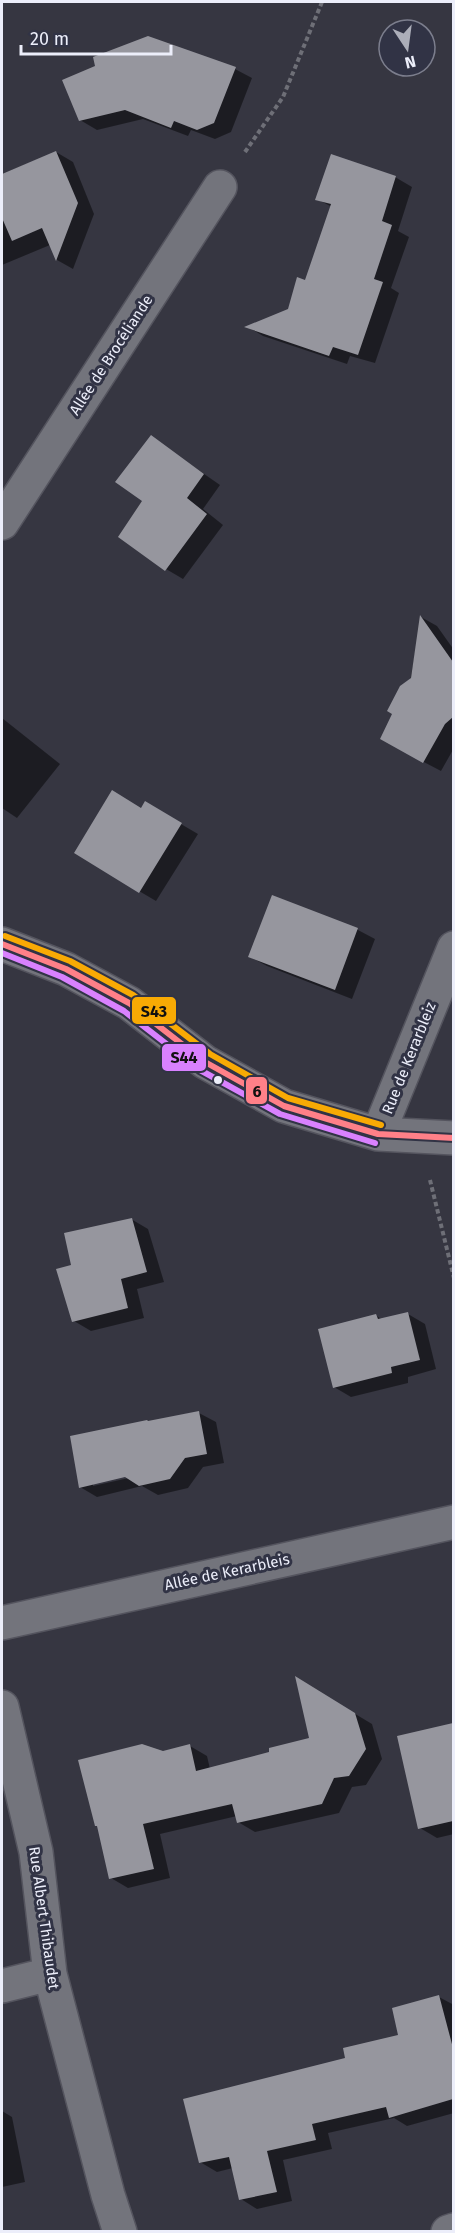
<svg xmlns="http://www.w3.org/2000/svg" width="455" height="2233" font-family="'Fira Sans',sans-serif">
<rect width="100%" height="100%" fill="#363641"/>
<path fill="#0007" fill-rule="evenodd" d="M235,69L252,78L231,132L215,139L191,130L188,136L143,119L97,130L80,120Z
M56,152L73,162L94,214L73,269L57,260L50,245L2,265V174Z
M395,177L412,187L398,231L409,237L391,288L399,293L375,363L350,356L347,364L263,336L248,327L289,311L306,282L332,207L317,199Z
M151,437L220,485L203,509L223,525L183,579L166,569L144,500Z
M421,617L437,626L454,650V748L441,771L399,749Z
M2,718L60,764L17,818L2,808Z
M145,803L198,834L156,901L139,891L142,810Z
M273,897L358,930L375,939L352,999L267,966L250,957Z
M131,1219L148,1229L164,1282L137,1289L144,1318L91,1331L74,1321L73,1266Z
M408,1314L425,1324L436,1369L408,1377V1383L351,1397L334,1387L375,1315L383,1320Z
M199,1413L216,1422L224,1463L203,1467L188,1488L158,1495L142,1486L97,1497L80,1487L149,1422ZM132,1474L133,1477L93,1486V1483Z
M312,1688L372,1724L382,1759L366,1785L352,1787L339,1813L255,1832L238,1822L237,1816L160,1834L170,1878L128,1888L111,1878L163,1752L190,1746L207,1756L210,1769L270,1753L311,1739Z
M442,1727L454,1733V1834L437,1838L420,1828Z
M439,1997L454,2005V2113L407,2126L394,2118L328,2133L332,2149L283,2160L292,2201L257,2209L241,2199L233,2168L217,2172L200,2162L347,2059L400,2036Z
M2,2111L12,2117L25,2182L2,2187Z"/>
<path fill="#96969e" d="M148,36L236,67L214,123L197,130L174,121L171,128L125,110L79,121L62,80L95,66L93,57Z
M56,151L78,203L56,261L42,228L12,241L2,218V174Z
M331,154L396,176L382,221L392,225L374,279L383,282L358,355L333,347L329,356L244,327L288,309L297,277L305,280L331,204L315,200Z
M151,435L204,474L187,498L207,514L165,571L118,537L142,501L115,482Z
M420,615L453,662V717L445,724L423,763L380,739L392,714L387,711L400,686L411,678Z
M112,790L141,808L145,801L182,823L139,893L74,853Z
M272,895L358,928L335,990L248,957Z
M132,1218L147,1272L121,1279L128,1308L72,1322L56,1269L71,1265L64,1233Z
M408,1312L420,1360L391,1367L392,1373L333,1388L318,1329L376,1314L378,1319Z
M199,1411L207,1454L185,1458L170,1479L139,1486L125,1477L79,1488L70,1436L147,1420L148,1421Z
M295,1676L355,1713L366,1749L349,1776L334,1778L322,1804L237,1823L232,1804L143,1824L154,1869L109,1879L97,1826H95L78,1760L142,1744L163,1751L190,1744L196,1771L269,1752V1748L309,1738Z
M453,1723V1821L418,1829L397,1736Z
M439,1995L453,2048V2099L389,2118L386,2107L312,2124L316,2140L267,2151L277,2192L239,2200L229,2157L199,2163L183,2099L345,2058L343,2048L398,2035L392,2008Z"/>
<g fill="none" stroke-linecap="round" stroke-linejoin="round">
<defs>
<path id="street" d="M2,523L220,187
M2,944L66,969L129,1003L205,1062L284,1106L378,1134L454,1138
M378,1134L454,948
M2,1623L454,1522
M2,1707L36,1852L50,1974L108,2195L120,2232
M2,1986L50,1974
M448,2232L454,2230"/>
</defs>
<use href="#street" stroke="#54545e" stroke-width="36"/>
<path stroke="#6e6f77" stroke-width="4" stroke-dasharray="4.5 3" stroke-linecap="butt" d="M245,152L283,97L322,2
M430,1180L454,1278"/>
<use href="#street" stroke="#73747c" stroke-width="33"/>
<defs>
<path id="bus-1" d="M2,944L66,969L129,1003L205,1062L284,1106L378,1134L454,1138"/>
<path id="bus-2" d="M2,953L62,977L124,1011L200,1070L280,1114L375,1143"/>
<path id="bus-3" d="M5,936L70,961L133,995L210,1054L288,1098L381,1125"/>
</defs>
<use href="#bus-1" stroke="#313345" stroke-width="10"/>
<use href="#bus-2" stroke="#313345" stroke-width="10"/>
<use href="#bus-3" stroke="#313345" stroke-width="10"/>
<use href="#bus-1" stroke="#ff8088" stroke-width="6"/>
<use href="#bus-2" stroke="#d981fe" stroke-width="6"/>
<use href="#bus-3" stroke="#f8aa04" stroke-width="6"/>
</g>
<circle fill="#eceefa" stroke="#313345" stroke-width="2" cx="218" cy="1080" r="5"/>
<g text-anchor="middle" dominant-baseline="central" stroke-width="6" stroke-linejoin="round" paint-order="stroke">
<g font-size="15" fill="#eceefa" stroke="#313345">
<text transform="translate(111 355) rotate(-57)">Allée de Brocéliande</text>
<text transform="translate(409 1058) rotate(-68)">Rue de Kerarbleiz</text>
<text transform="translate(227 1572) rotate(-12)">Allée de Kerarbleis</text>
<text transform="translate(44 1918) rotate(82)">Rue Albert Thibaudet</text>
</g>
</g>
<g stroke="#313345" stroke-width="2">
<rect x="131" y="996" width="46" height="29" rx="6" fill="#f8aa04"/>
<rect x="161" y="1043" width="46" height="29" rx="6" fill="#d981fe"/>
<rect x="245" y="1076" width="23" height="29" rx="6" fill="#ff8088"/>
</g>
<g font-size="16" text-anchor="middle" font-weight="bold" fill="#111">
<text x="154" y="1017">S43</text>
<text x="184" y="1063">S44</text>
<text x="257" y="1097">6</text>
</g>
<rect width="455" height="2233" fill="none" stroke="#eceefa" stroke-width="6"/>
<g transform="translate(407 48) rotate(167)"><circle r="28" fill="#313345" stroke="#7c7e8d" stroke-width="1.5"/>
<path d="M0-4.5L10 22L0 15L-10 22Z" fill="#acaeb9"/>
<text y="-9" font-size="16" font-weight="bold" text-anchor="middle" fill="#eceefa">N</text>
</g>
<path d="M21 45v9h150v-9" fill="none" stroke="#eceefa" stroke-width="3"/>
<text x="30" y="45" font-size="18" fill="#eceefa" stroke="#313345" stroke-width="4.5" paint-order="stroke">20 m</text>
</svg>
